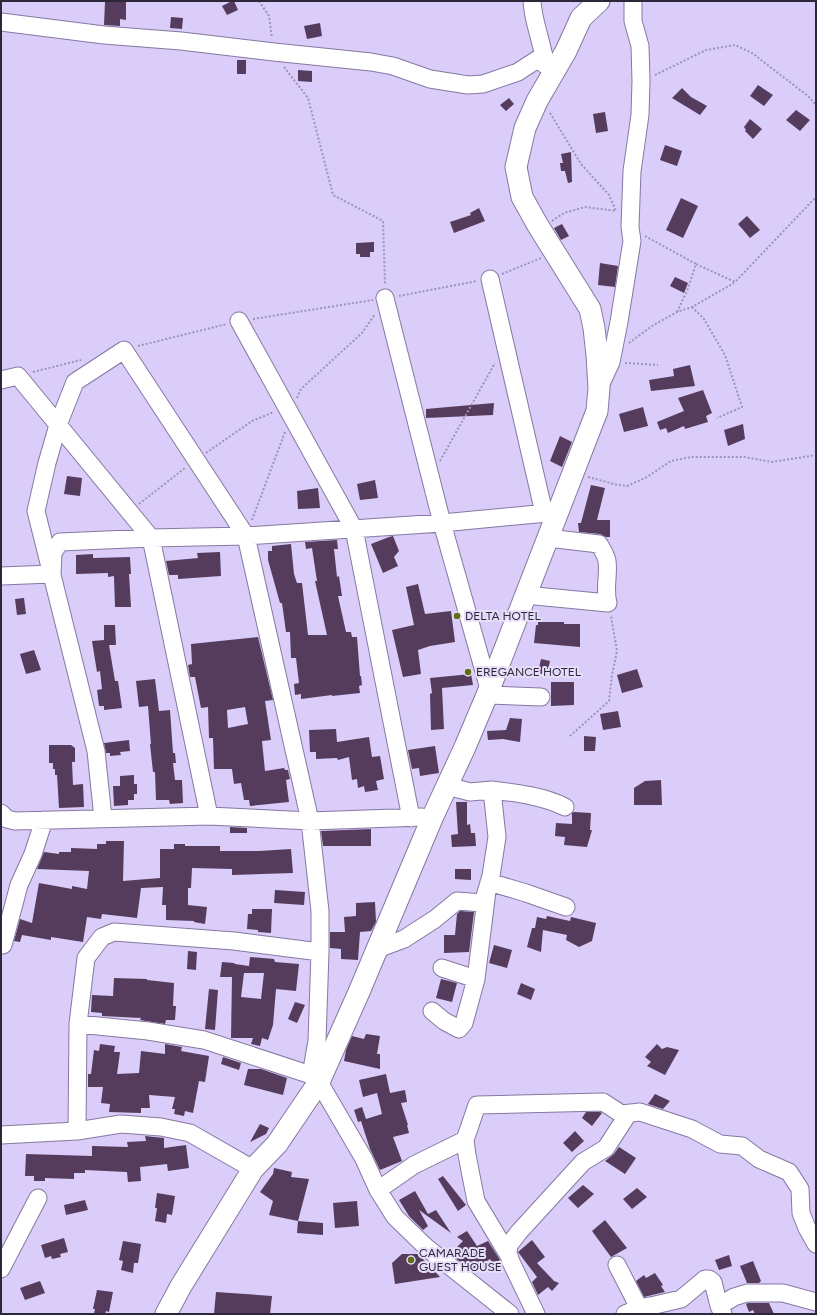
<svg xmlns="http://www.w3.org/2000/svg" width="817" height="1315" font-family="Figtree,sans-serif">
<rect width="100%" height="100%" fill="#dacdfa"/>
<path fill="#553b5c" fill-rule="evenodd" d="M114,1H126V20L120,19V26L104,25L105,2Z
M232,1H234L238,10L227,15L222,6Z
M171,17L183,18L182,29L170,28Z
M320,23L322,36L307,39L304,26Z
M237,60H246V74H237Z
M298,70L312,71V82L298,81Z
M758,85L773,95L764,106L750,96Z
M682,88L691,97L707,106L700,115L672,98Z
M509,98L514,104L506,111L500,105Z
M796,110L810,120L800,131L786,120Z
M605,112L608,131L596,133L593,114Z
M750,119L762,129L753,139L745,131L746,130L744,127Z
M665,145L682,151L677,166L660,160Z
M571,152L572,182L568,183L565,171H561L560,163H563L561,154Z
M681,198L698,206L683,238L666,230Z
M479,208L485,221L454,233L450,222L471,215L470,213Z
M747,216L760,230L750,238L738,224Z
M562,224L569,236L561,240L554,228Z
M374,242V252H370V257H360V254H356V243Z
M600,263L618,266L615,287L598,285Z
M675,277L688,283L684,293L670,286Z
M690,365L695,386L651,391L649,380L674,376L673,369Z
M703,390L712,413L706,416L708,422L685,429L684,426L668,433L666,428L660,430L657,422L684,411L678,398Z
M494,403L493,415L426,418V409Z
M643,407L648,426L624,432L619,414Z
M743,424L745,439L728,446L724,430Z
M560,436L572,442L562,467L550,461Z
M67,476L82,478L80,496L64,494Z
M375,480L378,498L360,500L357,484Z
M591,485L605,488L597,520H610V537H606L600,534L579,532L578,523H581Z
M318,488L320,508L298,509L297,491Z
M393,536L399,551L394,557L398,566L383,573L371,544L389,537Z
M337,540L338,549H334L337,577L339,576L342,596H338L346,632H351L352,637H357L360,676H361L362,685L359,686L360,693L332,696V695L301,699V694L295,695L294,684L299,683L296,658H291L290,632H286L282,603H280L268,560V551H272V546L291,544L294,574L297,583H302L308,635H327L315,581H317L312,548L306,549L305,542Z
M220,552L221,576L178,579V575H169L166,561L198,558L197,553Z
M93,554V558L130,557L131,574H129L131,607H115L114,576L108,577V573L76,574V555Z
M418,584L425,614L451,611L455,642L430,646L418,650L421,674L403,677L392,630L414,625L406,587Z
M24,598L26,614L17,615L15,599Z
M538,622H564V624H580V647L534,643L536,625H538Z
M104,625H115L116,645H109L115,681H118L122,708L104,710V706H99L97,690L102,689L100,671L97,672L92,641L104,640Z
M258,637L273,700L265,701L271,740L262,741L265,771L284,768L285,770H288L290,779L286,780L289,802L250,806L249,800H244L241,783L234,784L232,769H214L213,738H209L208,707L201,708L195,677H190L188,665L192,664L191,644ZM245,707L248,724L228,728L227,710Z
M34,650L41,670L26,674L20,654Z
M541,659L550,661L547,675L538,673Z
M637,669L643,687L622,693L617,675Z
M471,674L473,685L442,688L444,729L431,730L430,694L432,693L430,678Z
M155,679L159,711L170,710L173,753H175L176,763H173L175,780H182L183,803L170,804L169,800H156L155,772H153L150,744H151L148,706L139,707L136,681Z
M551,682H574V705L551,706Z
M618,711L621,727L603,730L600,714Z
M510,718L522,719L520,742L503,739L488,740L487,731L506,730Z
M336,729L337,742L369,737L372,757L380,756L384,779L376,781L378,790L365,792L364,786L358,788L357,779L352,780L349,757L338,760L337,758L316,759V752H310L309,730Z
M584,736L596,737L595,751H584Z
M129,740L130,751L120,752L121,755L110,756V753H106L104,743Z
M49,745H71L75,748V762H72L73,785L83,784L84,807L59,808L57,775H55V769H53V763H49Z
M435,746L439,773L420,776L419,768L412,769L408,750Z
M134,775V784H137V794H134V800H128V805L114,806L113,786H120V776Z
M661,780L662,805H634V788L645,781Z
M456,802H467V825L470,824L471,833H475L476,846L452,847L451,835L458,834Z
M574,812L591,813L590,830H592L587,847L564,845L565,837L555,836L556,823L572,824V813Z
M230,827L247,828V833H230Z
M371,829V846H323L321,831Z
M106,841H124L123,881L160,878V849H174V844H185V846H220V851H259L291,849L293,873L232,875V869L192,868L191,888H188V905L207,907L205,924L194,922V921L166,920V905H162L163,887L141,888L137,918L102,914L101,919L87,917L83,942L51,937V940L22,935L20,942L14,941L20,919L32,923L39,883L72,889V886L87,889L89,871L37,869L44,852L59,854V852H71V848L97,849V844H106Z
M455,869H471V880L455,879Z
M275,890L305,892L304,905L274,903Z
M375,902L376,922L371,931L360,932L358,960L341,959V949L330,948V932H345L344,917L356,916V903Z
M252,909H272L271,933L258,932V930L247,929L248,914H252Z
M460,911L474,912L469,952L444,953V935H455L457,914Z
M547,916L570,921L571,917L596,923L592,941L579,947L566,940L567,935L543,930L541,952L527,947L532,928H536H535L537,917L546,919Z
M494,945L512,950L507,968L489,963Z
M188,951L197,952L196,970L187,969Z
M250,957L274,959L275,962L299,964L296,991L276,989L273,1025L268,1040L262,1038L260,1046L251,1044L253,1038H231L232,977H220L222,962L234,963L235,964L249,966ZM244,973H264L261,999L241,997Z
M114,978L147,979V980L174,983L173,1006H176L175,1020H166L165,1024L140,1020L141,1018L102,1016V1013L91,1012L92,995L113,996Z
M441,979L457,983L452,1002L436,998Z
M521,983L535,989L531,1000L517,994Z
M209,989L218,990L215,1030L205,1029Z
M295,1002L305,1005L297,1023L288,1019Z
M366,1034L380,1036L377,1054H380V1069L344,1061L346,1050L352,1036L364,1039Z
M100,1044L115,1046L114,1052H120L117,1074L139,1073L141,1051L165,1054V1044L182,1047L181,1051L209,1056L205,1082L199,1081L193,1113L185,1111L184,1116L174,1114L175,1109H172L175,1097L149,1095L150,1108H141V1113L109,1112L110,1104L101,1103L103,1087H88V1074H91L94,1050L99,1051Z
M657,1044L662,1049L667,1047L679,1050L665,1075L647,1066L651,1062L645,1057Z
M223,1057L241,1063L239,1070L221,1064Z
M248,1069H261L287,1078L283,1095L244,1085Z
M386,1074L390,1093L405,1090L407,1102L401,1103L408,1125H407L409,1133L393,1137L402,1161L380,1170L370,1149L361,1121L358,1122L354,1110L362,1107L366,1119L382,1114L377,1093L363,1097L359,1080Z
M655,1094L670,1101L663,1109L648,1104Z
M586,1112H600L602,1113L592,1126L582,1118Z
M260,1124L269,1128L266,1134L250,1142Z
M575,1131L584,1141L572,1152L563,1143Z
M145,1136L164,1138V1148L186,1145L189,1168L168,1171L167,1164L140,1167L141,1181L128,1182L127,1172L85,1170V1173H74V1179L45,1178V1181H34V1176H25L26,1154L92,1156V1146L128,1147L127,1142L146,1141Z
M619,1147L636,1158L625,1174L605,1161L614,1154Z
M274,1168L292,1172L291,1177L309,1179L298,1221L269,1215L273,1201L260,1192L273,1174Z
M443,1176L466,1205L458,1211L438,1179Z
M583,1185L594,1194L578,1208L568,1198Z
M637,1188L647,1197L632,1209L623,1199Z
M415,1191L428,1214L436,1210L451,1233L419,1210L428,1226L423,1230L409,1216L399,1200Z
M157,1193L175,1196L172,1215L167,1214L166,1223L155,1221L157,1208H155Z
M85,1200L88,1210L66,1215L64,1205Z
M357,1201L359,1226L335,1228L333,1203Z
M605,1220L627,1248L611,1257L592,1231Z
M298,1221L323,1223V1235L297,1233Z
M467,1231L477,1246L488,1241L500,1260L493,1264L490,1259L472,1271L450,1254L463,1241L457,1237Z
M64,1238L68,1252L60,1254L61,1257L52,1259L51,1256L45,1258L41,1245Z
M532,1240L545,1257L537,1263L554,1281L559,1283L552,1291L548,1287L538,1295L532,1282L537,1277L518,1252Z
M123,1241L141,1244L138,1263H134L133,1273L121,1270L123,1261L119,1260Z
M402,1254H418L440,1277L395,1284L392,1263Z
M729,1255L732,1266L719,1270L715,1260Z
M753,1261L761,1281L759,1283H747L740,1266Z
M655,1273L663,1285L661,1286L665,1292L644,1297L636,1281L644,1275L646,1278Z
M40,1281L45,1293L25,1300L20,1288Z
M97,1290L113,1292L109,1312L106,1311L105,1314H94L95,1309H93Z
M216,1292L272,1296L270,1314H214Z
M748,1303H769L774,1314H755L753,1310L749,1312L746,1304Z"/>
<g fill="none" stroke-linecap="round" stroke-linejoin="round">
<defs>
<path id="minor" d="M532,1C533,23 543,43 545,65
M1,22L104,35L181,41L274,52L371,62L393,66L430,79L468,85L483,84L518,72L544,55
M490,279L544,513
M385,298L442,523L489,689
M239,321L354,529L411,818
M1,380L18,376L151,538L209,816
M599,388L611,362L619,322L632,241L630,227L632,171L640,115L641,81L640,46L633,21V1
M1,576L52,574L53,553L60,542L151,538L246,536L442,523L558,512
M525,595L608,603C604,589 609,575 607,561C606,555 602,549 599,544L548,538
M487,695L541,697
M492,790C517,793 543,796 565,807
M1,813L7,819L15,821L209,816L310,821L422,817
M103,818L96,751L36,511L47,463L58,425L75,382L124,350L246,536L310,821L320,911V952L317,1041L311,1075L319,1082L364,1159L378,1190L395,1217L427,1248L510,1314
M489,882L526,893L566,907
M3,945L19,885L33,854L44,820
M377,949L404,939L435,919L457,901L483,903L491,876L497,837L492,790L470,792L447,786
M442,968L476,979
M432,1011L444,1021L459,1029L464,1023L476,979L487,891
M78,1024L148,1031L204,1040L311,1075
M622,1114L640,1112L692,1129L720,1144L742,1146L759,1159L789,1172L800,1189L801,1213L807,1228L816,1244
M77,1131L78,1024L86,958L102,937L114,932L234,941L320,952
M1,1135L77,1131L121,1124L161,1127L190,1133L253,1169
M465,1140L467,1155L476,1201L509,1256
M378,1190L414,1165L465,1140L477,1105L603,1102L626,1117L606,1148L583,1162L519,1232L509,1245L508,1253L511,1262L536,1314
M617,1265L639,1308
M1,1269L38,1198
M719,1306L734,1297L747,1293H783L816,1302
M625,1314L639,1308L655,1305L681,1299L705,1279H709L713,1282L719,1306L723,1314"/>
<path id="major" d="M166,1314L181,1286L253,1169L277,1144L319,1082L359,992L433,816L465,747L487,695L597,411L599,388L597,355L594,328L590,309L537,224L522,197L516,167L525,128L537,101L566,51L581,18L599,1"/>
</defs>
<use href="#minor" stroke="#8578a1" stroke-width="19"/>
<use href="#major" stroke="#8578a1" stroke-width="23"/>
<path stroke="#9d93b6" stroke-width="2" stroke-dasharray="2 2" stroke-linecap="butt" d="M259,1L269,16L272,38
M284,67L308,98L333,195L383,221L385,285
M655,75L706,50L735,45L752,53L808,96L816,105
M550,113L581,164L609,195L616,211
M552,221L564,213L585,207L616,211
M645,236L696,264
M502,274L541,258
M399,296L477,281
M692,307L704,319L725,355L742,407L717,418
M677,312L687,291L696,264L735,282L816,197
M253,319L373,300
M629,343L652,326L677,312L692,307L734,283
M138,346L227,324
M625,363L658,365
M33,372L81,360
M297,398L301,389L362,333L375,314
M206,453L252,421L274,412
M440,461L495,363
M588,477L618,485L627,486L647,477L671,461L691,457H744L772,462L816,455
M139,504L185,468
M252,520L285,432
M570,736L609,701L612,675L617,651L611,616"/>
<use href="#minor" stroke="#fff" stroke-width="17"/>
<use href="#major" stroke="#fff" stroke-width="21"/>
</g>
<g fill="#606e18" stroke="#e5ddf9" stroke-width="1.5">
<circle cx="457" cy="616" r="4"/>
<circle cx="468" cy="672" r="4"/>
<circle cx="411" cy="1260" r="4"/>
</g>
<g text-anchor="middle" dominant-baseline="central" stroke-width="4" stroke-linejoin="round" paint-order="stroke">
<g font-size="12" fill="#2d2839" stroke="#e5ddf9" text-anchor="start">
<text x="465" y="616">DELTA HOTEL</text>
<text x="476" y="672">EREGANCE HOTEL</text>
<text x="419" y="1253">CAMARADE<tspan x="419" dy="14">GUEST HOUSE</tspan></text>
</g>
</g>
<rect width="817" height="1315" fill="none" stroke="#2d2839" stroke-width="4"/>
</svg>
